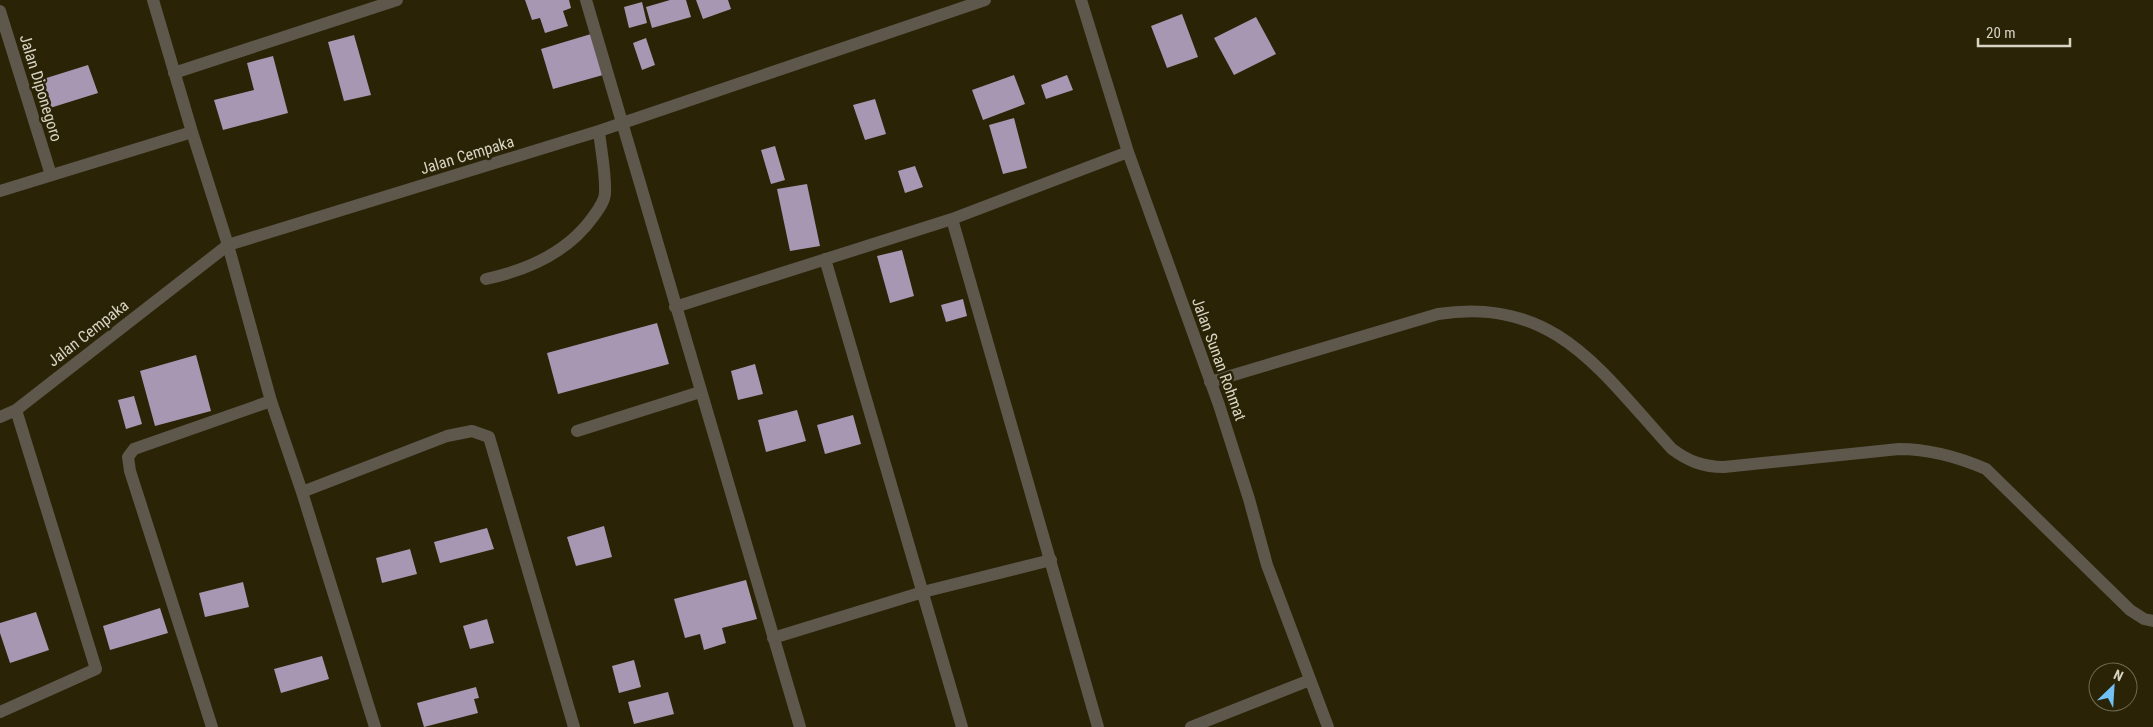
<svg xmlns="http://www.w3.org/2000/svg" width="2153" height="727" font-family="'Roboto Condensed',sans-serif">
<rect width="100%" height="100%" fill="#2a2306"/>
<path fill="#a897b3" d="M525,0H569L571,8L563,11L568,26L545,33L540,18L532,20Z
M670,0H686L691,17L652,28L646,7Z
M696,0H728L731,9L703,19Z
M642,2L647,23L629,28L624,7Z
M1182,14L1198,57L1167,68L1151,26Z
M1256,17L1276,54L1234,75L1214,38Z
M591,34L603,75L553,89L541,49Z
M354,35L371,95L344,101L328,42Z
M646,38L655,65L642,70L633,43Z
M273,56L288,113L223,130L214,100L254,90L247,63Z
M88,65L98,93L50,108L40,80Z
M1014,75L1025,104L983,120L972,90Z
M1067,75L1073,90L1046,99L1041,85Z
M875,99L886,134L865,140L853,105Z
M1014,118L1027,168L1003,174L989,125Z
M775,146L785,180L771,184L761,150Z
M915,166L923,187L905,193L898,171Z
M807,184L820,246L790,251L777,189Z
M902,250L914,296L890,303L877,256Z
M963,299L967,316L946,322L941,305Z
M657,323L669,364L558,394L547,353Z
M196,355L211,411L155,426L140,371Z
M755,364L763,394L738,400L731,371Z
M134,396L142,424L126,429L118,400Z
M797,410L806,441L766,452L758,420Z
M853,415L861,444L825,454L817,425Z
M604,526L612,557L576,566L567,537Z
M487,528L494,549L440,563L434,542Z
M410,549L417,574L382,583L376,558Z
M746,580L757,619L722,628L726,643L704,650L700,634L685,638L674,599Z
M243,582L249,607L205,617L199,593Z
M160,608L168,633L110,650L103,626Z
M36,612L49,650L10,663L0,633V623Z
M487,619L494,643L470,649L463,626Z
M322,656L329,679L281,693L274,669Z
M634,660L641,687L619,693L612,666Z
M476,687L479,698L474,699L478,713L424,727L417,703Z
M668,692L674,714L634,724L628,702Z"/>
<g fill="none" stroke-linecap="round" stroke-linejoin="round">
<path stroke="#5e574c" stroke-width="12" d="M153,0L192,132L228,245L271,401L302,492L375,727
M586,0L800,727
M1081,0L1128,152L1219,405L1249,499L1267,565L1328,727
M0,11L51,175
M174,73L397,0
M0,191L192,132
M952,219L1098,727
M825,259L962,727
M486,279C528,270 568,252 593,217C598,210 605,201 605,193C606,173 601,151 599,131
M675,307L952,219L1128,152
M1210,382L1438,314C1556,296 1601,372 1672,449C1688,461 1703,467 1724,467L1899,449C1931,449 1958,457 1986,469L2130,610L2144,619L2153,621
M0,417L16,410L228,245L599,131L985,0
M577,431L700,392
M302,492L447,436L472,431L489,437L574,727
M773,638L923,592L1051,560
M0,712L96,669L16,410
M212,727L130,471L128,457L134,449L271,401
M1191,727L1310,680"/>
</g>
<g text-anchor="middle" dominant-baseline="central" stroke-width="5" stroke-linejoin="round" paint-order="stroke">
<g font-size="16" fill="#d8d4c4" stroke="#2a2306">
<text transform="translate(41 88) rotate(73)">Jalan Diponegoro</text>
<text transform="translate(467 155) rotate(-17)">Jalan Cempaka</text>
<text transform="translate(88 333) rotate(-38)">Jalan Cempaka</text>
<text transform="translate(1219 359) rotate(70)">Jalan Sunan Rohmat</text>
</g>
</g>
<g transform="translate(2113 687) rotate(25)"><circle r="24" fill="#2a2306" stroke="#706a52"/>
<path d="M0-4L9 19L0 12L-9 19Z" fill="#71c1f5"/>
<text y="-8" font-size="14" font-weight="bold" text-anchor="middle" fill="#d8d4c4">N</text>
</g>
<path d="M1978 38v8h92v-8" fill="none" stroke="#d8d4c4" stroke-width="2.5"/>
<text x="1986" y="38" font-size="15" fill="#d8d4c4" stroke="#2a2306" stroke-width="4" paint-order="stroke">20 m</text>
</svg>
